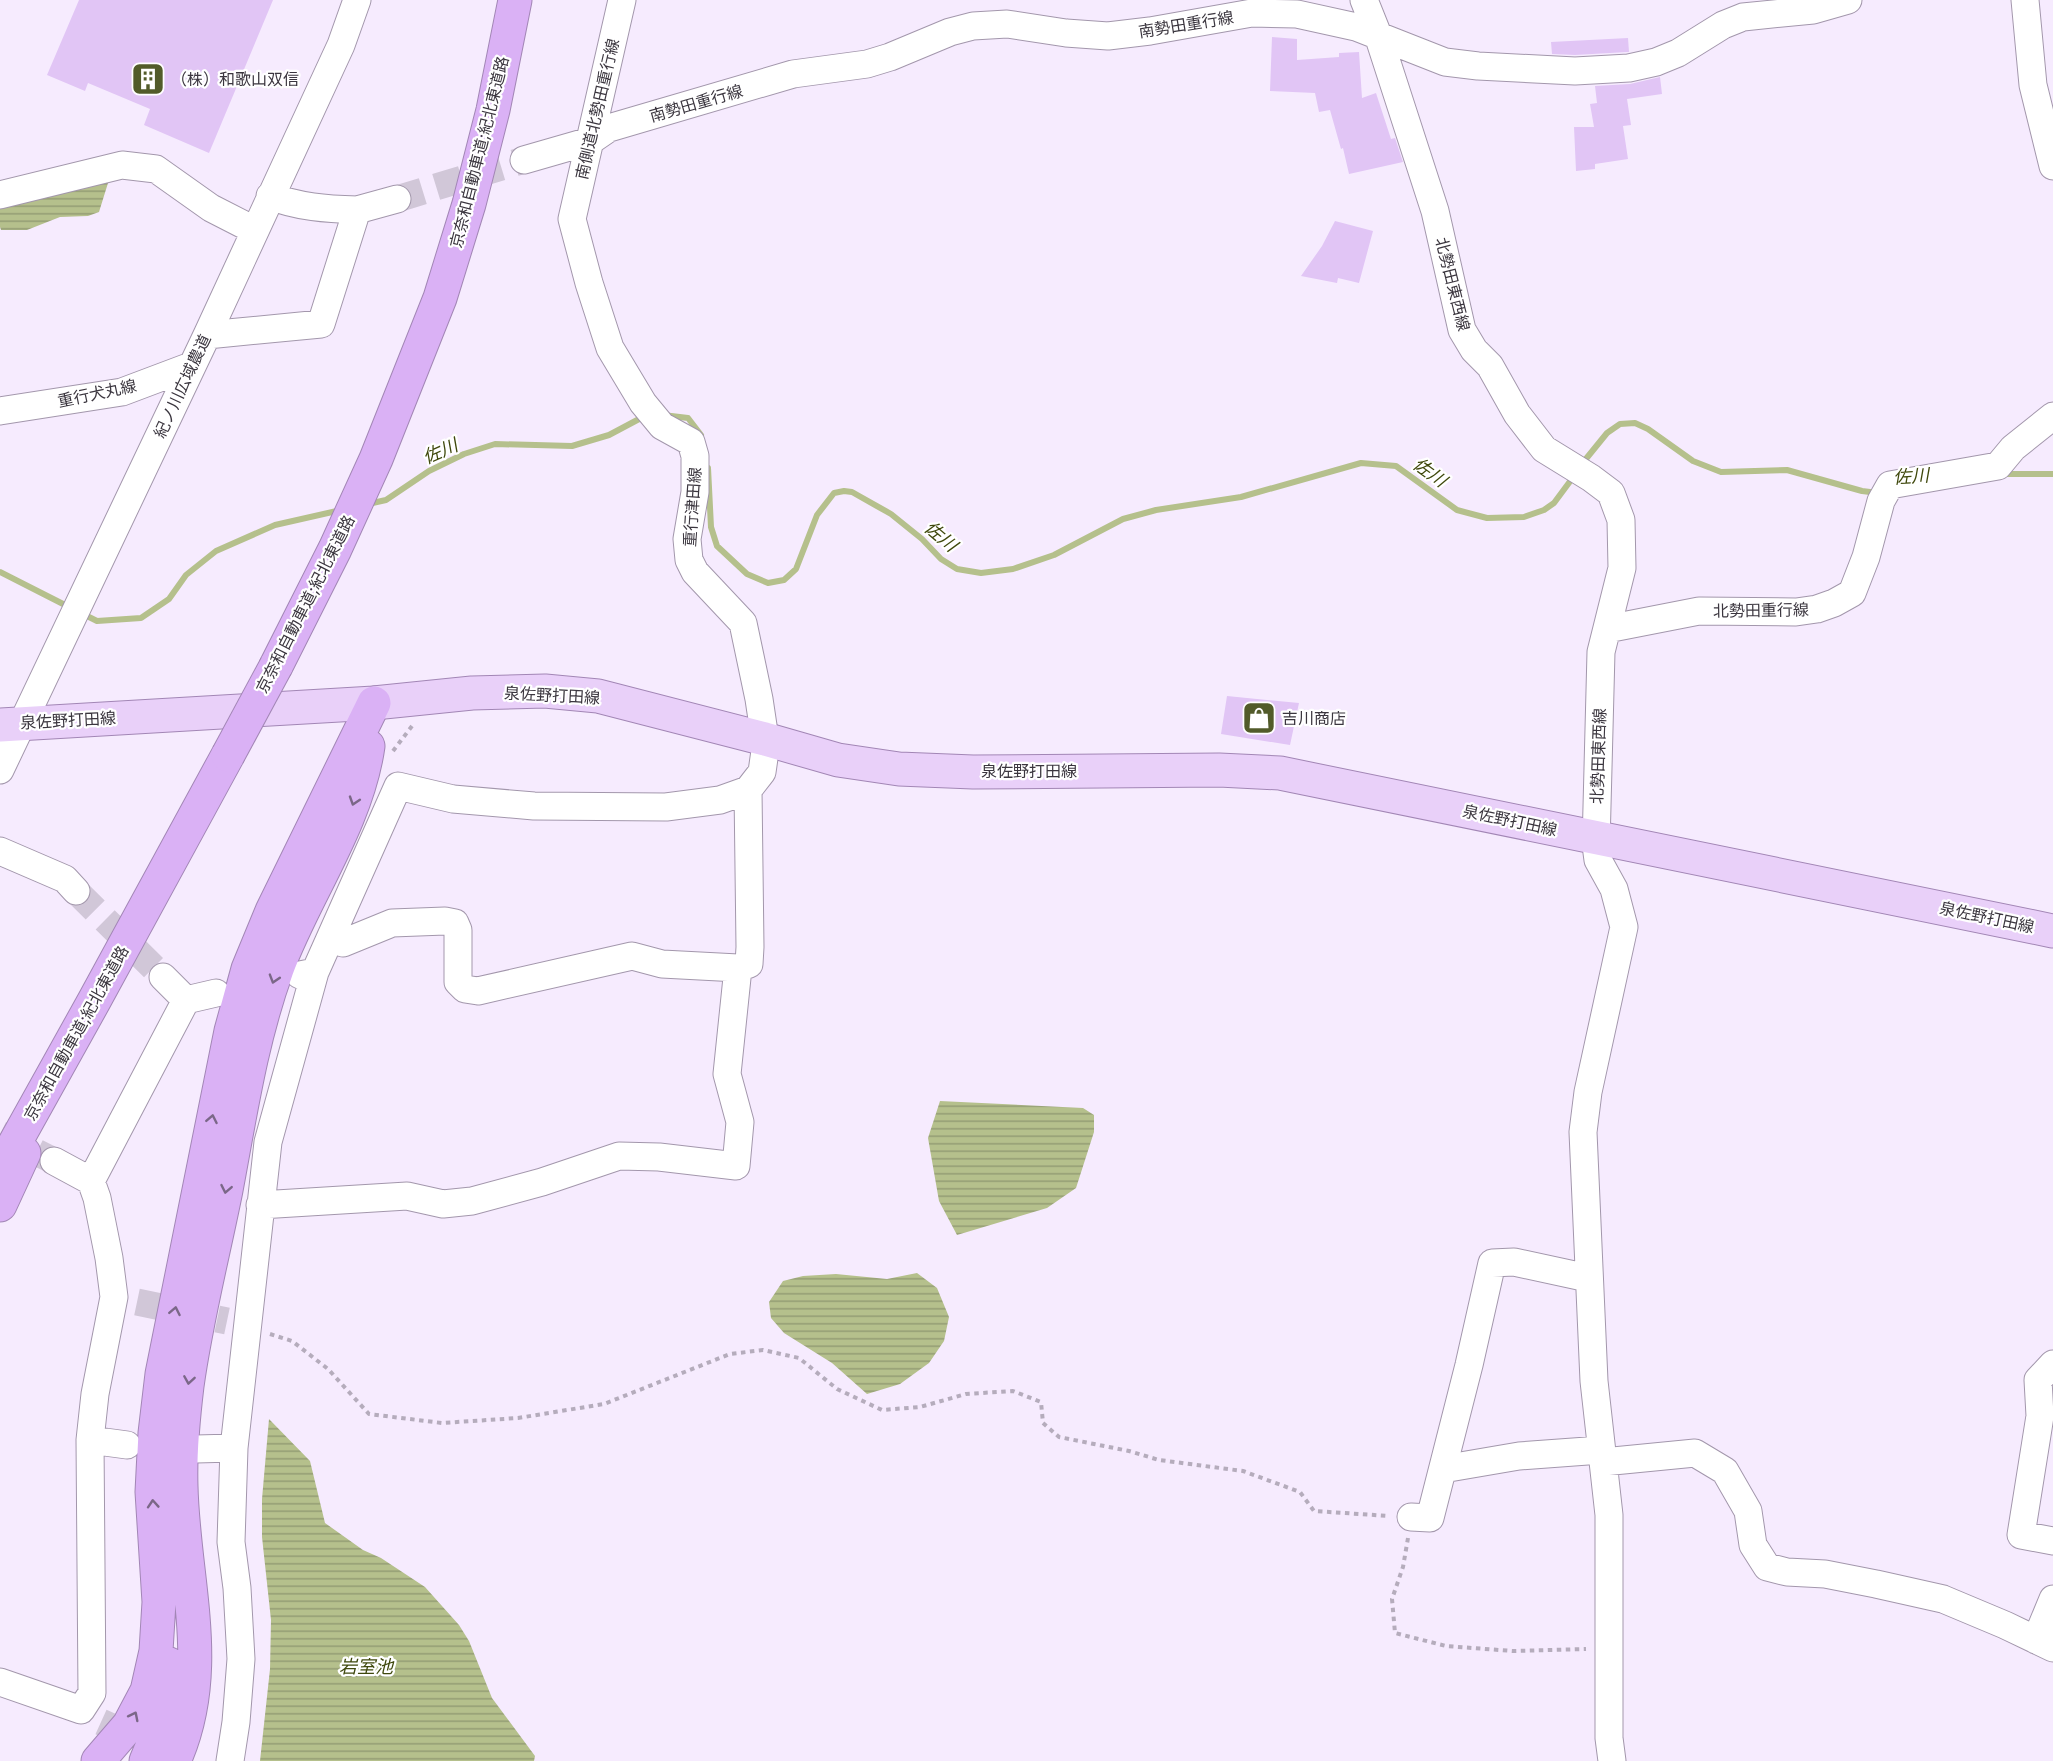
<svg xmlns="http://www.w3.org/2000/svg" width="2053" height="1761" font-family="Inter,'Noto Sans JP',sans-serif">
<defs>
<pattern id="water-rules" width="6" height="5" patternUnits="userSpaceOnUse" patternTransform="scale(1.5)"><rect width="6" height="5" fill="#b5c08c"/><path d="M0 2.5h6" fill="none" stroke="#949d74"/></pattern>
</defs>
<rect width="100%" height="100%" fill="#f6ebfe"/>
<path fill="url(#water-rules)" d="M107,181L108,183L99,212L88,216L60,217L27,230H1L0,227V207Z
M940,1101L1083,1108L1094,1115V1132L1076,1188L1047,1208L957,1235L939,1201L928,1138Z
M917,1273L937,1288L949,1317L944,1341L929,1363L900,1384L867,1394L832,1363L784,1333L771,1318L769,1302L783,1281L803,1276L836,1274L887,1279Z
M269,1419L310,1461L325,1523L363,1550L381,1558L425,1587L459,1625L469,1641L492,1698L535,1756L534,1761H260L270,1669L271,1620L262,1537V1499Z"/>
<g fill="none" stroke-linecap="round" stroke-linejoin="round">
<path stroke="#b5c08c" stroke-width="6" d="M663,415L688,418L701,435
M1581,465L1607,433L1620,424L1635,423L1648,429L1693,461L1721,472L1787,470L1862,491L1878,493
M708,468L711,527L717,546L747,574L768,583L784,580L796,569L817,515L834,493L844,491L852,492L891,514L922,539L941,559L957,569L981,573L1013,569L1054,555L1123,519L1156,510L1241,497L1361,463L1396,466L1457,510L1487,518L1524,517L1544,510L1554,503L1574,476
M2003,474H2053
M368,504L386,500L429,471L464,454L495,444L572,446L609,435L641,418L647,417
M0,572L69,607
M81,613L97,621L141,618L169,599L186,575L216,551L275,525L341,510"/>
</g>
<path fill="#e1c5f5" d="M79,0H273L209,153L144,125L150,109L88,83L85,91L47,75Z
M1272,37L1297,39V60L1339,57V53L1359,52L1362,98L1376,93L1391,139L1395,138L1403,162L1349,174L1343,148L1341,149L1330,110L1319,112L1315,93L1270,91Z
M1628,38L1629,52H1627L1575,55L1552,54L1551,42Z
M1660,77L1662,94L1627,99L1631,125L1623,126L1628,159L1595,164V169L1576,171L1574,127H1594L1590,104L1597,103L1595,86L1630,84Z
M1335,221L1373,231L1359,283L1338,278L1337,283L1301,276L1322,246Z
M1227,696L1299,703L1290,745L1221,734Z"/>
<g fill="none" stroke-linecap="round" stroke-linejoin="round">
<path stroke="#d1c7d8" stroke-width="27" stroke-dasharray="27 14" stroke-linecap="butt" d="M397,199L524,160
M76,891L163,977
M0,1134L54,1161
M137,1302L227,1321
M101,1722L141,1740"/>
<defs>
<path id="minor" d="M1364,0L1378,35L1435,211L1462,330L1474,350L1490,366L1517,414L1544,449L1591,478L1611,493L1621,520L1622,568L1601,652L1596,845L1598,860L1614,889L1624,927L1588,1092L1583,1132L1594,1381L1609,1515V1738L1612,1761
M2025,0L2033,85L2053,166
M524,160L590,141L609,128L793,74L867,64L890,57L950,32L973,26L1007,24L1066,33L1108,36L1150,31L1252,13L1297,14L1356,27L1445,62L1478,66L1575,71L1629,68L1656,62L1678,53L1723,25L1743,17L1813,10L1848,0
M0,195L122,165L156,169L211,208L254,230
M270,196C298,207 327,209 357,210
M207,335L321,324L357,210L397,199
M0,411L122,392L191,366
M1607,629L1699,611L1796,612L1817,609L1834,603L1852,593L1866,557L1881,501L1890,485L1998,466L2013,448L2053,416
M0,770L207,335L341,45L357,0
M0,851L65,879L76,891
M330,939L343,943L392,923L445,921L455,923L458,930V982L465,989L478,991L632,956L662,964L738,968L749,964L750,947L748,790L762,772L765,751V739L759,699L743,623L695,572L689,560L687,539L695,492V456L691,442L662,426L643,403L610,348L589,283L572,219L622,0
M300,975L315,972L398,786L453,799L534,806L666,807L720,800L748,790
M163,977L186,1000L216,993
M54,1161L91,1181L97,1198L109,1258L114,1297L95,1394L90,1440L127,1445
M91,1181L186,1000
M260,1205L407,1196L443,1204L472,1201L542,1182L619,1156L659,1157L736,1166L740,1122L727,1074L738,968
M2053,1364L2038,1380L2040,1416L2021,1535L2053,1541
M234,1448L268,1142L315,972
M196,1449L234,1448L231,1542L237,1588L241,1659L236,1722L230,1761
M1603,1462L1695,1453L1725,1471L1748,1511L1753,1545L1767,1567L1787,1572L1825,1574L1876,1584L1943,1599L2005,1625L2053,1648
M1443,1469L1519,1456L1601,1450
M1411,1517L1430,1518L1469,1365L1492,1263L1514,1262L1588,1278
M2036,1640L2053,1599
M0,1682L81,1710L92,1693L90,1440"/>
<path id="major" d="M0,725L374,703L472,693L545,691L598,696L765,739L838,760L899,769L973,772L1219,770L1280,773L2053,931"/>
<path id="highway" d="M276,666L335,549L376,459L440,298L469,204L493,110L515,0
M0,1170L94,1001L228,755
M0,1205L24,1153
M98,1761L129,1725L147,1691L156,1651L159,1602L152,1492L155,1433L162,1374L231,1031L248,969L272,911L374,703
M146,1761C161,1728 166,1700 169,1664
M174,1761C215,1670 183,1580 181,1486C180,1453 183,1419 187,1386C196,1320 213,1255 226,1190C240,1116 251,1040 277,969C304,896 357,824 368,746"/>
</defs>
<use href="#minor" stroke="#a397ac" stroke-width="29"/>
<use href="#major" stroke="#a286b5" stroke-width="35"/>
<use href="#highway" stroke="#a286b5" stroke-width="35"/>
<path stroke="#b5acbc" stroke-width="4" stroke-dasharray="4.5 4.5" stroke-linecap="butt" d="M393,751L412,726
M270,1334L292,1341L328,1369L369,1414L442,1423L518,1418L604,1404L730,1354L763,1350L799,1358L837,1389L882,1410L920,1407L966,1394L1013,1391L1041,1402L1043,1423L1059,1437L1129,1451L1159,1460L1243,1471L1300,1492L1314,1511L1389,1516
M1408,1538L1403,1567L1392,1599L1395,1633L1446,1646L1513,1651L1586,1649"/>
<use href="#minor" stroke="#fff" stroke-width="27"/>
<use href="#major" stroke="#e9d0f9" stroke-width="33"/>
<use href="#highway" stroke="#dab1f5" stroke-width="33"/>
<defs>
<path id="highway-bridge" d="M228,755L276,666"/>
</defs>
<use href="#highway-bridge" stroke="#a286b5" stroke-width="35" stroke-linecap="butt"/>
<use href="#highway-bridge" stroke="#dab1f5" stroke-width="33"/>
</g>
<defs><path id="oneway-chevron" d="M-2-3.5L2.5 0L-2 3.5" fill="none" stroke-width="1.6" stroke-linecap="round" stroke-linejoin="round" transform="scale(1.5)"/></defs>
<g stroke="#7b6788">
<use href="#oneway-chevron" transform="translate(354 801) rotate(108)"/>
<use href="#oneway-chevron" transform="translate(274 979) rotate(107)"/>
<use href="#oneway-chevron" transform="translate(212 1119) rotate(-79)"/>
<use href="#oneway-chevron" transform="translate(226 1189) rotate(101)"/>
<use href="#oneway-chevron" transform="translate(175 1311) rotate(-79)"/>
<use href="#oneway-chevron" transform="translate(189 1380) rotate(99)"/>
<use href="#oneway-chevron" transform="translate(153 1504) rotate(-94)"/>
<use href="#oneway-chevron" transform="translate(134 1716) rotate(-63)"/>
</g>
<defs>
<symbol id="building-square" viewBox="-11 -11 22 22"><rect x="-9" y="-9" width="18" height="18" rx="4" fill="#525b2a" stroke="#fff"/><path d="M-4-6H4V6H1V3H-1V6H-4ZM-2.5-4.3h1.7v1.8h-1.7ZM.8-4.3h1.7v1.8H.8ZM-2.5-1h1.7V.8h-1.7ZM.8-1h1.7V.8H.8Z" fill="#fff"/></symbol>
<symbol id="shop-square" viewBox="-11 -11 22 22"><rect x="-9" y="-9" width="18" height="18" rx="4" fill="#525b2a" stroke="#fff"/><path d="M-5-2.5h2.3a2.7 3.5 0 0 1 5.4 0H5L5.5 6h-11ZM-1.5-2.5h3a1.5 2.3 0 0 0-3 0Z" fill="#fff"/></symbol>
</defs>
<g fill-rule="evenodd">
<use href="#building-square" x="129" y="60" width="38" height="38"/>
<use href="#shop-square" x="1240" y="699" width="38" height="38"/>
</g>
<g text-anchor="middle" dominant-baseline="central" stroke-width="4.5" stroke-linejoin="round" paint-order="stroke">
<g font-size="16" fill="#3b363f" stroke="#fff">
<text transform="translate(1186 24) rotate(-9)">南勢田重行線</text>
<text transform="translate(696 103) rotate(-16)">南勢田重行線</text>
<text transform="translate(597 109) rotate(-77)">南側道北勢田重行線</text>
<text transform="translate(479 152) rotate(-76)">京奈和自動車道;紀北東道路</text>
<text transform="translate(1453 284) rotate(76)">北勢田東西線</text>
<text transform="translate(182 386) rotate(-65)">紀ノ川広域農道</text>
<text transform="translate(97 393) rotate(-12)">重行犬丸線</text>
<text transform="translate(692 507) rotate(-86)">重行津田線</text>
<text transform="translate(305 604) rotate(-63)">京奈和自動車道;紀北東道路</text>
<text transform="translate(1761 610) rotate(-1)">北勢田重行線</text>
<text transform="translate(552 695) rotate(3)">泉佐野打田線</text>
<text transform="translate(68 720) rotate(-3)">泉佐野打田線</text>
<text transform="translate(1598 756) rotate(-88)">北勢田東西線</text>
<text x="1029" y="771">泉佐野打田線</text>
<text transform="translate(1510 820) rotate(12)">泉佐野打田線</text>
<text transform="translate(1987 917) rotate(12)">泉佐野打田線</text>
<text transform="translate(76 1033) rotate(-61)">京奈和自動車道;紀北東道路</text>
</g>
<g font-size="16" fill="#3b363f" stroke="#fff" text-anchor="start">
<text x="171" y="79">（株）和歌山双信</text>
<text x="1282" y="718">吉川商店</text>
</g>
<g font-size="18" font-style="italic" fill="#3f480c" stroke="#fff">
<text transform="translate(440 451) rotate(-24)">佐川</text>
<text transform="translate(1430 472) rotate(36)">佐川</text>
<text transform="translate(1911 476) rotate(-4)">佐川</text>
<text transform="translate(941 536) rotate(40)">佐川</text>
<text x="366" y="1666">岩室池</text>
</g>
</g>
</svg>
